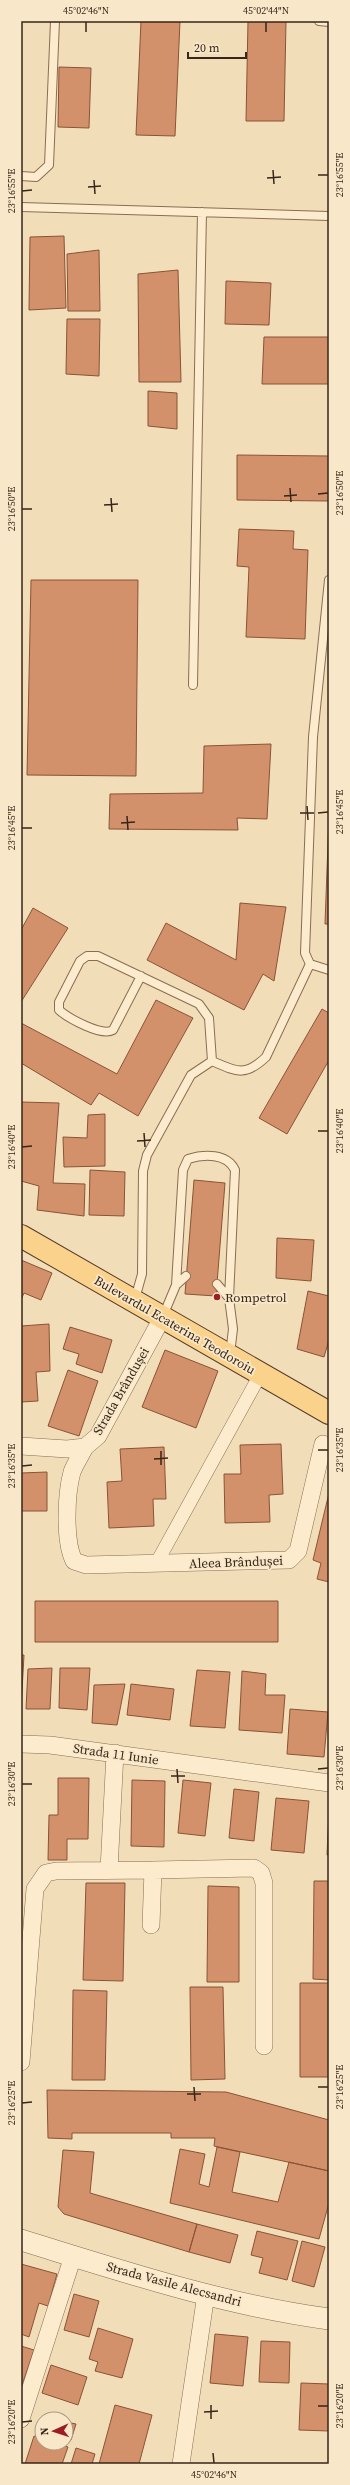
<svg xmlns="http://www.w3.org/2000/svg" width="350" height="2485" font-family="'Source Serif 4',serif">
<rect width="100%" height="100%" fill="#f1deb9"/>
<path fill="#d3916b" stroke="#8a5336" d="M141,21H180L175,136L136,135Z
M248,21H286L284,121H246Z
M59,67L91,68L89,128L58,127Z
M64,236L66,308L29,310L30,237Z
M99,250L100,311H68L67,254Z
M178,270L181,382H139L138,274Z
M226,281L271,283L269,325L225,324Z
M67,319H100L99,376L66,374Z
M264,337H329V384H262Z
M148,391L177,393V429L148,426Z
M237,455L329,456V501L237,500Z
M239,529L294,531L293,549L308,550L305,639L246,637L249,567L237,566Z
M31,580H138L136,776L27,775Z
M271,744L267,819L237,818L238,830L109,829L110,794L203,793L204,746Z
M329,816V924H325Z
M240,903L286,907L274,981L263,974L244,1010L147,960L166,923L236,960Z
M33,908L68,928L21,1002V930Z
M156,1000L193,1018L138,1116L99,1093L91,1105L21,1063V1023L117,1074Z
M322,1009L329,1013V1060L287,1134L259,1118Z
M21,1102L59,1103L53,1183L85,1184L84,1216L37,1210L39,1186L21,1181Z
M105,1114V1166L64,1167L63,1137L87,1138L88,1115Z
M90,1170L125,1172L124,1216L89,1215Z
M194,1180L225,1183L216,1296L185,1294Z
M277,1238L314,1240L311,1281L276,1278Z
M21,1260L52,1273L41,1300L24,1293L21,1300Z
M308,1291L329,1296V1340L324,1357L297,1349Z
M49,1324L50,1371L36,1372L38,1401L21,1402V1326Z
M70,1327L112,1340L102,1373L76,1364L79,1354L63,1349Z
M165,1350L218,1371L196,1428L142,1407Z
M68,1370L98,1381L79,1436L48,1426Z
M281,1444L283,1494L269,1495L270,1522L225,1523L224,1474H241L240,1445Z
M164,1447L166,1499H153L154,1526L109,1528L107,1482L122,1481L120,1449Z
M47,1472V1511H21V1473Z
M329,1493V1582L317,1579L321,1563L313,1560Z
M35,1601H278V1642H35Z
M21,1655H24L21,1709Z
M52,1668L50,1709H26L28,1669Z
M60,1668H90L87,1710L59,1708Z
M197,1670L230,1672L225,1728L190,1726Z
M242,1671L266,1674L265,1695H285L282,1733L239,1730Z
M125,1684L117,1725L92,1723L94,1685Z
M131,1684L174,1689L170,1720L127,1715Z
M290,1709L328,1712L324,1757L287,1754Z
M58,1778H89L88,1839H67V1860H48L49,1815H58Z
M132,1780L165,1781L164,1847L131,1846Z
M183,1780L211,1783L205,1836L178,1833Z
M234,1789L259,1792L254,1841L229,1838Z
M276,1798L309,1801L304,1853L271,1850Z
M329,1810V1855H327Z
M314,1881H329V1980L313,1979Z
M86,1883H125L123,1981L83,1980Z
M208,1886L239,1887V1982H207Z
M300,1983H329V2077H300Z
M190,1987H223L225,2079L191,2080Z
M73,1990L107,1991L105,2080H72Z
M47,2090L226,2092L329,2120V2171L214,2146L215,2138H171V2133H72V2139L48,2138Z
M217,2147L240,2152L232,2192L278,2202L289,2162L329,2171V2203L319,2239L170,2203L180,2149L205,2154L199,2184L209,2187Z
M63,2150L94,2152L90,2193L197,2224L189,2252L64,2214L58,2207Z
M197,2224L238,2235L230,2263L189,2252Z
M257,2231L298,2241L287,2280L259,2273L263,2258L251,2255Z
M302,2241L325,2247L314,2287L292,2281Z
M21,2264L57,2274L48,2306L39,2303L29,2337L21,2334Z
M74,2294L99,2301L89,2337L64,2330Z
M98,2328L133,2339L122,2378L95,2371L98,2362L89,2359Z
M215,2334L248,2337L243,2386L210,2383Z
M261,2341L290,2342L289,2383L259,2382Z
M21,2346L34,2350L22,2385L21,2384Z
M51,2365L87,2377L78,2405L42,2393Z
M301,2383L329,2384V2431L299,2430Z
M115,2405L152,2415L139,2464H99Z
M66,2422L76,2424L71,2440L66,2439Z
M34,2436L42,2439V2443H56L68,2447L62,2464H25Z
M76,2448L95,2454L92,2464H71Z"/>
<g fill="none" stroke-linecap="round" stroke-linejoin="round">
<defs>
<path id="service" d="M319,21L329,22
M21,176L36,177L49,165L55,21
M21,207L329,216
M329,580L313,737L305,953L310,964L329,970
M193,685L202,212
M141,976L113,1030C102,1037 68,1018 59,1010V1002L80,961L87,956H98L199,1004L209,1018L212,1061C237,1072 245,1077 266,1057L310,964
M217,1284L229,1298L233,1329L230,1354
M176,1285L183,1170L188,1159C204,1154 227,1153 235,1170L229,1298
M135,1299L142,1274L143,1171L147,1155L191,1075L212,1061
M163,1316L176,1285L186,1276"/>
<path id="pedestrian" d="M156,1564L260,1375"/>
<path id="minor" d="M21,1446L67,1449L85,1447L98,1436L162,1318
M85,1447C81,1455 75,1464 72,1472C66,1494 64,1541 74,1561L86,1565L289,1560L298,1551L323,1444
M21,1744L50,1745L329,1783
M109,1870L115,1753
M153,1870L254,1868L261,1873L264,1883V2046
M21,2062L35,1889L46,1873L56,1871L153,1870L151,1925
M21,2419L73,2256
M181,2464L206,2294"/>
<path id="tertiary" d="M21,2240C122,2271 224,2305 329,2319"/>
<path id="primary" d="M21,1236L329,1413"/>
</defs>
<use href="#service" stroke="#896d53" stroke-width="10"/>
<use href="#pedestrian" stroke="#896d53" stroke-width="14"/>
<use href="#minor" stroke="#896d53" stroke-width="18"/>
<use href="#tertiary" stroke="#896d53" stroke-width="22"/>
<use href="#primary" stroke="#563b28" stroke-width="24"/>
<use href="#service" stroke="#fcebcd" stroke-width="8"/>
<use href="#pedestrian" stroke="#fcebcd" stroke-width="13"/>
<use href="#minor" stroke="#fcebcd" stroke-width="17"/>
<use href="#tertiary" stroke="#fcebcd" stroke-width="21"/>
<use href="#primary" stroke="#fad28c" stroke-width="22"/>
</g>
<path fill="none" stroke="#372619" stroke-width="1.5" d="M86,22V32M266,22V32M273,170L274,184M318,175H328M267,178L281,177M94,180L95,194M88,187L101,186M22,191L32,190M290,488L291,502M318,494L328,493M284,496L297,495M111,498L112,512M104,505L118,504M22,509H32M307,806L308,820M300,813H314M318,813L328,812M127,816L128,830M121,823L135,822M22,828H32M318,1131H328M144,1133L145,1147M137,1141L151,1140M22,1147L32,1146M318,1450H328M161,1451V1465M154,1459L168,1458M22,1466L32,1465M177,1769L178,1783M318,1769L328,1768M171,1776H185M22,1784H32M194,2087L195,2101M318,2087H328M187,2094H201M22,2103L32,2102M211,2405V2419M318,2406H328M204,2412L218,2411M22,2422L32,2421M213,2453L214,2463"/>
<circle fill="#9d1d25" stroke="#f8e8c9" stroke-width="1.5" cx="217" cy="1297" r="4"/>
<g text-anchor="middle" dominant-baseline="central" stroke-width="3.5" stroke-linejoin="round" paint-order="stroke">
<g font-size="13" fill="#372619" stroke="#f8e8c9" text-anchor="start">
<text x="225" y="1297">Rompetrol</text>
</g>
<g font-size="13" fill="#372619" stroke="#f8e8c9">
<text transform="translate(175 1325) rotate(30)">Bulevardul Ecaterina Teodoroiu</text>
<text transform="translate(121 1391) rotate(-60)">Strada Brândușei</text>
<text transform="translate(236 1562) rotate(-2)">Aleea Brândușei</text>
<text transform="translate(116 1754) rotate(8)">Strada 11 Iunie</text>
<text transform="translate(174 2284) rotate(15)">Strada Vasile Alecsandri</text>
</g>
</g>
<rect width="350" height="2485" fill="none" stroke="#f8e8c9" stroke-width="44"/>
<g transform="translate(54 2431) rotate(267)"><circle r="19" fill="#f8e8c9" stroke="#ab9a83"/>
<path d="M0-3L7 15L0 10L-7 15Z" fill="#9d1d25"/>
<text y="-6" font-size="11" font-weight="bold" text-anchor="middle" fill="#372619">N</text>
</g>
<path d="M188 52v6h58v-6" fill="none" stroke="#372619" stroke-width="2"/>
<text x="194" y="52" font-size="12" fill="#372619" stroke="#f8e8c9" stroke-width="3" paint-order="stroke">20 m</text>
<rect x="22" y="22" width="306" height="2441" fill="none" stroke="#372619" stroke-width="1.5"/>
<g font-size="10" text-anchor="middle" fill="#372619">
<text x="86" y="14">45°02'46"N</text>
<text x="266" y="14">45°02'44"N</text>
<text transform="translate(339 175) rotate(-90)" y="4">23°16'55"E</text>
<text transform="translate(11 191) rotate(-90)" y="4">23°16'55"E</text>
<text transform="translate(339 493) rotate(-90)" y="4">23°16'50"E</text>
<text transform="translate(11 509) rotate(-90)" y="4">23°16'50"E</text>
<text transform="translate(339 812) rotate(-90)" y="4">23°16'45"E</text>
<text transform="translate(11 828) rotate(-90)" y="4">23°16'45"E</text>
<text transform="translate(339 1131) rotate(-90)" y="4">23°16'40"E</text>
<text transform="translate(11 1147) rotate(-90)" y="4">23°16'40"E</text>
<text transform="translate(339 1450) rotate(-90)" y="4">23°16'35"E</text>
<text transform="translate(11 1466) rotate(-90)" y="4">23°16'35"E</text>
<text transform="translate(339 1768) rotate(-90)" y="4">23°16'30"E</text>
<text transform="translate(11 1784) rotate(-90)" y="4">23°16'30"E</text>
<text transform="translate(339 2087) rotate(-90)" y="4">23°16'25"E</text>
<text transform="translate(11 2103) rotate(-90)" y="4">23°16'25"E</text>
<text transform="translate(339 2406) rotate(-90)" y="4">23°16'20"E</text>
<text transform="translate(11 2422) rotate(-90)" y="4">23°16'20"E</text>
<text x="214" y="2478">45°02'46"N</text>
</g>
</svg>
